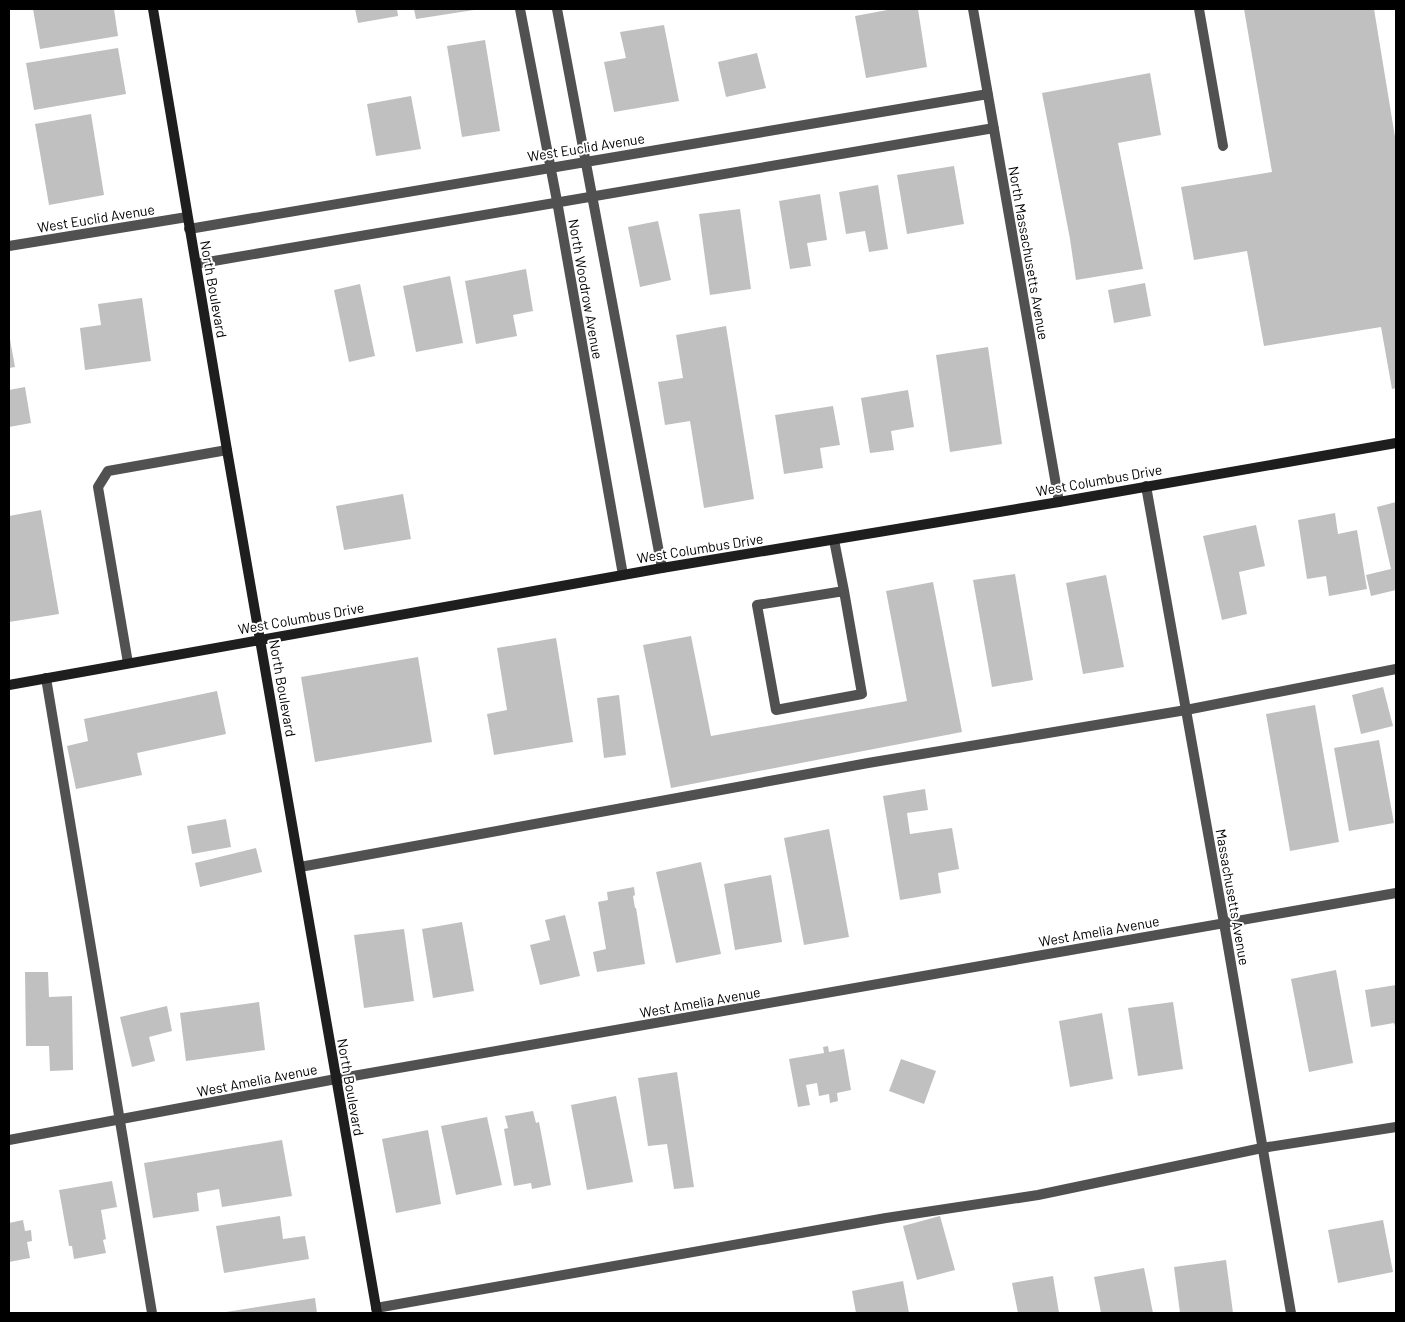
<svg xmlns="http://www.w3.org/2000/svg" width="1405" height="1322" font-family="Barlow,sans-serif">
<rect width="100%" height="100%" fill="#fff"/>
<path fill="#c0c0c0" d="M33,9H114L118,36L40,49Z
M355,9H397L398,16L358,23Z
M414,9H474V10L416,19Z
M893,9H918L927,67L866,78L855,16Z
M1244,9H1374L1396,143V245L1395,253H1396V388L1392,389L1381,327L1264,346L1247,251L1194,260L1181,187L1272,172Z
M664,25L679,101L614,112L604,62L626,58L620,32Z
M485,40L500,131L462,137L447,46Z
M118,48L126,94L34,110L26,63Z
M757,53L766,88L726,97L718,62Z
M1150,73L1161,135L1118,143L1143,269L1076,280L1070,239L1042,93Z
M411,96L421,149L376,156L367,104Z
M91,114L104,195L49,205L35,124Z
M954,166L964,224L907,234L897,175Z
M878,185L888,249L869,252L865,231L846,234L839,192Z
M820,194L827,240L807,243L811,266L790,269L779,201Z
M740,209L751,289L710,295L699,214Z
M658,221L671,280L640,287L628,227Z
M526,269L533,311L513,315L517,336L476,344L465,281Z
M450,276L463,343L416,352L403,286Z
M1145,283L1151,316L1114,323L1108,290Z
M360,284L375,356L349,362L334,290Z
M142,298L151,361L85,370L80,328L101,325L98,304Z
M726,326L754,499L704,508L690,421L665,425L658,382L683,378L676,335Z
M9,334L15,367L9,368Z
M988,347L1002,444L950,452L936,355Z
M25,387L31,423L9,427V390Z
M908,390L914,427L891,431L894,450L870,453L861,398Z
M833,406L840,445L820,448L823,468L784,474L775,415Z
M403,494L411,539L344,550L336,506Z
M1396,502V590L1371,596L1366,575L1391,569L1377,507Z
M41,510L59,614L9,622V516Z
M1335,513L1338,534L1357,530L1367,589L1329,596L1326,576L1307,579L1298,520Z
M1256,525L1265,566L1239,572L1247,614L1222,620L1203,536Z
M1015,574L1033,680L992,687L973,580Z
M1106,575L1124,667L1083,674L1066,583Z
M933,582L962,732L671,788L643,645L691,636L711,736L907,701L886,591Z
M556,638L573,742L494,755L487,714L507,710L497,648Z
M418,657L432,742L315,762L301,677Z
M1383,687L1393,726L1361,734L1352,695Z
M217,691L226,734L137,753L142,775L76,789L67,746L88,741L84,719Z
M619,695L626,755L604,758L597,698Z
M1315,705L1339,842L1290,851L1266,714Z
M1379,740L1394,823L1349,831L1334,748Z
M925,789L928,810L907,813L910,834L952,828L959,869L938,873L941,893L900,900L883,796Z
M226,819L231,847L192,854L187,826Z
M829,829L849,937L804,945L784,838Z
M256,848L262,872L200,887L195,863Z
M701,862L721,954L676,963L656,872Z
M771,875L782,942L735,950L724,884Z
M634,887L635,895L633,896L635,908H636L645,964L597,972L593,952L606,949L598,902L608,900L607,892Z
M565,915L580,976L540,985L530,945L550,940L545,920Z
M462,922L474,991L433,998L422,929Z
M404,929L414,1001L364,1008L354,935Z
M1336,970L1353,1063L1309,1072L1291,979Z
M25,972H48L49,997L72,996L73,1070L50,1071L49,1046H26Z
M1396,985V1029L1394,1023L1371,1027L1365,990Z
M259,1002L265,1050L186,1061L180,1013Z
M1173,1002L1183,1069L1138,1076L1128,1008Z
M167,1006L172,1031L149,1037L155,1061L132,1067L120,1017Z
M1102,1013L1113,1079L1070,1087L1059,1021Z
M828,1046L829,1052L844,1049L851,1090L837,1093L838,1101L830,1103L829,1094L819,1096L817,1083L806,1085L810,1105L798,1107L789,1059L824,1053L823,1047Z
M901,1059L936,1071L924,1104L889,1091Z
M677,1072L694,1187L674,1189L667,1144L648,1146L638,1078Z
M616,1096L633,1182L587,1190L571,1105Z
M533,1111L536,1123L539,1122L551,1185L532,1189L531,1183L514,1186L504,1129L508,1128L505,1116Z
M487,1117L502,1185L456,1195L441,1126Z
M428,1130L441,1204L396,1213L382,1139Z
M282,1140L292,1196L222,1207L219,1189L197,1193L199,1211L153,1218L144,1163Z
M112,1181L117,1207L101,1210L106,1239L103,1240L106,1253L74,1259L72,1246H69L59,1190Z
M280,1216L283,1239L305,1236L309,1259L224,1273L216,1226Z
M940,1216L955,1270L917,1280L903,1226Z
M23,1220L25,1231L31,1230L32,1241L27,1242L30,1258L9,1262V1223Z
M1383,1220L1393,1272L1338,1283L1328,1230Z
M1226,1260L1233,1313H1180L1174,1267Z
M1144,1268L1153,1313H1101L1094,1277Z
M1053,1276L1059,1313H1018L1012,1283Z
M903,1281L909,1313H856L852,1291Z
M315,1298L317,1313H226V1312Z"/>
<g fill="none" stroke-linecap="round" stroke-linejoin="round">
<path stroke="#515151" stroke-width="10" d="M1199,9L1223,146
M834,540L844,591L862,694L776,710L757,605L844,591
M128,663L98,487L108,471L227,450
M46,678L152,1313
M300,867L868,763L1186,710L1396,669
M376,1308L886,1218L1038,1195L1262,1148L1396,1127"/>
<path stroke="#515151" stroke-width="10" d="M520,9L557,201L623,575
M557,9L662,568
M973,9L1059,502
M189,229L988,94
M9,246L187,217
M196,264L994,128
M1146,486L1224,923L1291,1313
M9,1140L336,1079L1396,893"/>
<path stroke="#1e1e1e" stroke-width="10" d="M153,9L227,450L377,1313
M9,685L662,568L1059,502L1396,443"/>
</g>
<g text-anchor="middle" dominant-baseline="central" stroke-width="4" stroke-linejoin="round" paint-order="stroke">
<g font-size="14" fill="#000" stroke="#fff">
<text transform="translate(586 147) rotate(-9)">West Euclid Avenue</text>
<text transform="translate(96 218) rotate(-9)">West Euclid Avenue</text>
<text transform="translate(1029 253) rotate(80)">North Massachusetts Avenue</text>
<text transform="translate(214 289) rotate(80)">North Boulevard</text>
<text transform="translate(586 289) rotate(80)">North Woodrow Avenue</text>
<text transform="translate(1099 480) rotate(-10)">West Columbus Drive</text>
<text transform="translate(700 548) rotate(-9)">West Columbus Drive</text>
<text transform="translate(301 618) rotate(-10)">West Columbus Drive</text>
<text transform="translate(283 688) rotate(80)">North Boulevard</text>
<text transform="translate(1233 897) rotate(80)">Massachusetts Avenue</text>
<text transform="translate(1099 931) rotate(-10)">West Amelia Avenue</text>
<text transform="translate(700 1002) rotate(-10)">West Amelia Avenue</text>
<text transform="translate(257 1080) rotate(-11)">West Amelia Avenue</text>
<text transform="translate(351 1087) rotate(80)">North Boulevard</text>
</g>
</g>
<rect width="1405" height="1322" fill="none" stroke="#000000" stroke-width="20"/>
</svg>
